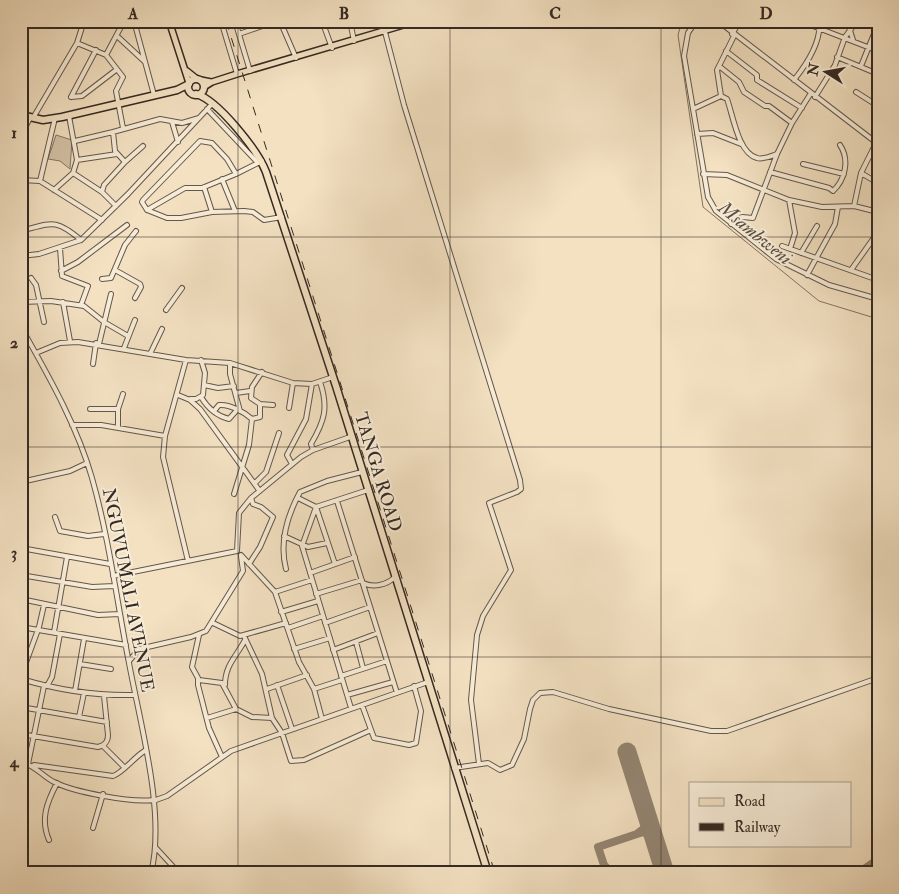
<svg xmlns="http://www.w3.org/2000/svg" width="899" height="894" font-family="'IM FELL Double Pica',serif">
<rect width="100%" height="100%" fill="#f3e1c2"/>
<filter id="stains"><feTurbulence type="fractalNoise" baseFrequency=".004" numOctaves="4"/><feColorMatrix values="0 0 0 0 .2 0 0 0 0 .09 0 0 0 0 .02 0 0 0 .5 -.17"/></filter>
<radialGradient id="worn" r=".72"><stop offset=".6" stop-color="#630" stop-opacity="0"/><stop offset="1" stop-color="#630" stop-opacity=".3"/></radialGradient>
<path fill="#d3c2a7" stroke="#847665" d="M56,135L72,140L70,169L60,161L48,159Z"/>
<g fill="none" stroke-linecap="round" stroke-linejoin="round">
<path stroke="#807262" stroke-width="1" d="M682,21L678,35L703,207L819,301L878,319"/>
<path stroke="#948572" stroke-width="8" d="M638,833L646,827L648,817
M611,873L604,865L598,847L643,832L652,836L655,841"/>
<path stroke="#948572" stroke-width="19" d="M627,752L665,873
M868,873L878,866"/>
<defs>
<path id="minor" d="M134,21L154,95
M221,21L237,74
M235,21L250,71
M280,21L296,58
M322,21L332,48
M350,21L354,41
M380,21L383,32
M696,21L688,33L684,56L708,197L716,211L776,259L829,285L878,299
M718,21L878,144
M800,21L878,51
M847,21L853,40
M21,26L24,27
M385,32L404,105L520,480L521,489L517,492L489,503L511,570L483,616L477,635L471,700L479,764
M239,34L277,21
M732,34L740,21
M117,36L144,61
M77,43L106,55L123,77L116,91L123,128
M726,51L757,75V80L802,108
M106,55L123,23L128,21
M837,57L878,74
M719,66L739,82L744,92L765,106H769L792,123
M861,66L878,24
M794,80C806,65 822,42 819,21
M856,92L878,106
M721,96L727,99C733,115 738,153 757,158C763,160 771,156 777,154
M71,97L82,96L116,70
M71,97L96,50
M815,97L835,65L845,37L857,21
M207,109L258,163
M693,109L721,96L717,70L734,36
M69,116L77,160
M33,118L77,43L84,21
M172,122L178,142
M697,134L713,133L741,144
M21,135L30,118
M75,141L113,132
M77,160L117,154
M125,162L143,146
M803,164L844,174
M770,172L829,188L833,191C845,180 850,160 840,145
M73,173L102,192
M73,173L77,160
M861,173L878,183
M703,174L727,175L789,200L822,207L854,206L878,212
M222,179L235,211
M21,180L40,181L102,220
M40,181L55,118
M204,187L212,212
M54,190L73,173
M789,200L795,233L790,249
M116,206L102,192L104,185L125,162L115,151L113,132L160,119L182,123L199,118
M854,206L861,173L878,139
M21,207L25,205
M147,210L142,202L143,200L200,141L212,143L227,159L236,174
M147,210L167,218H181L212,212L244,211L253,212L264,220L282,217
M147,210L185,188H202L236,174L262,161
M731,224L742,217L753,218L777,154L792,123L811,93
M21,231C52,223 55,218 81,240
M782,246L878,280
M60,248L62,276L88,286L81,305
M801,253L817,226
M21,256L39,254L81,240L128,194L212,104
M115,270L140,284L141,287L135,298
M851,270L878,232
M61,271L78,262L127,225
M807,275L835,224L838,207
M31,278L36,285L44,322
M102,279L111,278L125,245L136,231
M874,299L878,279
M21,302L51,301L84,306L104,322L128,336
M63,302L70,341
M166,310L182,288
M21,327C48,375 77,425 92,478C109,538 117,602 129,663C140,723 166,814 151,873
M99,344L111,294
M124,348L135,320
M36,353L60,343L78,342L186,360L230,363L293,383L312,384L333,377
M150,354L162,329
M186,360L165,436L163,457L188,561
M230,363V374L240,411
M93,364L96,343
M262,372L252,387L251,398L260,404L273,405
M204,385L218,388L234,386
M236,393L250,391
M178,395L190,400L200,409L259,490
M201,397C207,407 217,416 229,419L237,410
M190,399H196L203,395L205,373L201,360
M289,408L293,383
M90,409H118
M214,411L219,405C230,404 244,412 252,419L249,445L234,494
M252,419L260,417V404
M72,425H101L165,436
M118,427V409L123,394
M313,450L311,444C324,422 329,408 320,382
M292,464L287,455L306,419L312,384
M21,482L70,471L87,463
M255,483L266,472L279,433
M298,498L316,507L335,564
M337,501L397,693
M55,517L60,531L88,536L104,534
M21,524L26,525
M284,536L308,547L327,543
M21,548L110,564
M241,555L275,592L299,662L314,689L342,680
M249,564L260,547L273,517L261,507L253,504L251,498
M286,569C279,542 287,516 300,492L327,481L362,472
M310,573L355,557
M21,575L92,587L114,586
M113,576L237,551L239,513L251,498L301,457L313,450L350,437
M363,583C373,588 387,585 395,577
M275,592L312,580
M316,594L362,580
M21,599L98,615L120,614
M281,612L318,601
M213,623L240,636L286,623
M325,623L370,607
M21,627L126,645
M288,628L323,616
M54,632L67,557
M199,635L192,667L198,678V685L209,728L222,757
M244,636L262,674L272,718L282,733L291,761L304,760L371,730
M356,642L363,668
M294,649L330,638
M333,650L378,633
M130,660L139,649L191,637L206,631L243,571L241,556
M80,664L111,669
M21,676L39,627L44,605
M341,676L387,661
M21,679C58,690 96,696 135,695
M199,680L222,683L236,709L252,717L272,718
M225,685C225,665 236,657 245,640
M277,685L292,729
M47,686L52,677L60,634
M267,689L307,675
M314,689L322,719
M75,691L84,639
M347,695L393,682
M362,705L374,738L409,745L416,743L421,711L414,686
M21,707L107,722
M351,708L302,546L316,507L368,490
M79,717L84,693
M207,718L236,709
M21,734L98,747C105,745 108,742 108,735L104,696
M103,746L124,767
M21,762C35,765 42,776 54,782C74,792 131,803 153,800
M28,764L44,686
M34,765L113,776C123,773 135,756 146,750
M454,768L488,763L500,770L512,765L524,739L530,709L533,700L540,693L553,692L609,709L711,731H727L878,678
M153,801L167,796L231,751L428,682
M93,828L103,794
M49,840C40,819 47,802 57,783
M156,848L179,873"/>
<path id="major" d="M169,21L189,83
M187,71L197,79
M201,80L211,82
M204,87L212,82L237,74L417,21"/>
<path id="highway" d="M188 87a8 8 0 1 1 16 0a8 8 0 1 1-16 0Z
M196,94C218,100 258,151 266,172L336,386L488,873
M21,115L43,120L62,117L177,90L189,84"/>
</defs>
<use href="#minor" stroke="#64574b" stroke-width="6"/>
<use href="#major" stroke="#352923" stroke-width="8"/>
<use href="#highway" stroke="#352923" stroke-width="9"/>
<use href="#minor" stroke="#f7ecd7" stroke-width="4"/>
<use href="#major" stroke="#f3e1c2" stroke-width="5"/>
<use href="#highway" stroke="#f3e1c2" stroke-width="6"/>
<path stroke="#352923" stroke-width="1" stroke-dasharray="9 9" stroke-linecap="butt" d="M226,21L495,873"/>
</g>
<path fill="none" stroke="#352923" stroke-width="1" stroke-opacity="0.55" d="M238,21V873M450,21V873M661,21V873M21,237H878M21,447H878M21,657H878"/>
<g text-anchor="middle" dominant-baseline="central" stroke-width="4" stroke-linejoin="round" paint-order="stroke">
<g font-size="18" fill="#352923" stroke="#f7ecd7">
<text transform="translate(378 472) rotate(73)">TANGA ROAD</text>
<text transform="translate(128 590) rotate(79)">NGUVUMALI AVENUE</text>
</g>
<g font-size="19" font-style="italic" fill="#5a4d42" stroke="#f7ecd7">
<text transform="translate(755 233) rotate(39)">Msambweni</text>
</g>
</g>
<rect width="899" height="894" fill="none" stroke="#f3e1c2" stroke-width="55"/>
<rect x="689" y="782" width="162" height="65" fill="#f7ecd7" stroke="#a99e8f"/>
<rect x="699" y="798" width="25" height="8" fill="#f3e1c2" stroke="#a99e8f"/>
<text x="734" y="806" font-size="15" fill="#352923">Road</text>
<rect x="699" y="823" width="25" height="8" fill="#352923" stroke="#a99e8f"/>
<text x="734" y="832" font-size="15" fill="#352923">Railway</text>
<g transform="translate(826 72) rotate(281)" stroke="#f7ecd7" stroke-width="4" paint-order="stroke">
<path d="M0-4L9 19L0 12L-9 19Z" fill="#352923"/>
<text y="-8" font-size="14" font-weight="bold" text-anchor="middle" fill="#352923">N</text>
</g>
<rect x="28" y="28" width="844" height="838" fill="none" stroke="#352923" stroke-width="2"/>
<g font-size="16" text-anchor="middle" font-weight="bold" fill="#352923">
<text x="133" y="19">A</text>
<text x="344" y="19">B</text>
<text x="555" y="19">C</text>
<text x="766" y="19">D</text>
<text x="14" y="138">1</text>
<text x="14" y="348">2</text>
<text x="14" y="558">3</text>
<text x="14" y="767">4</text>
</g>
<rect width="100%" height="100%" filter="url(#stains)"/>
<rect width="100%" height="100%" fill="url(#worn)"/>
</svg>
